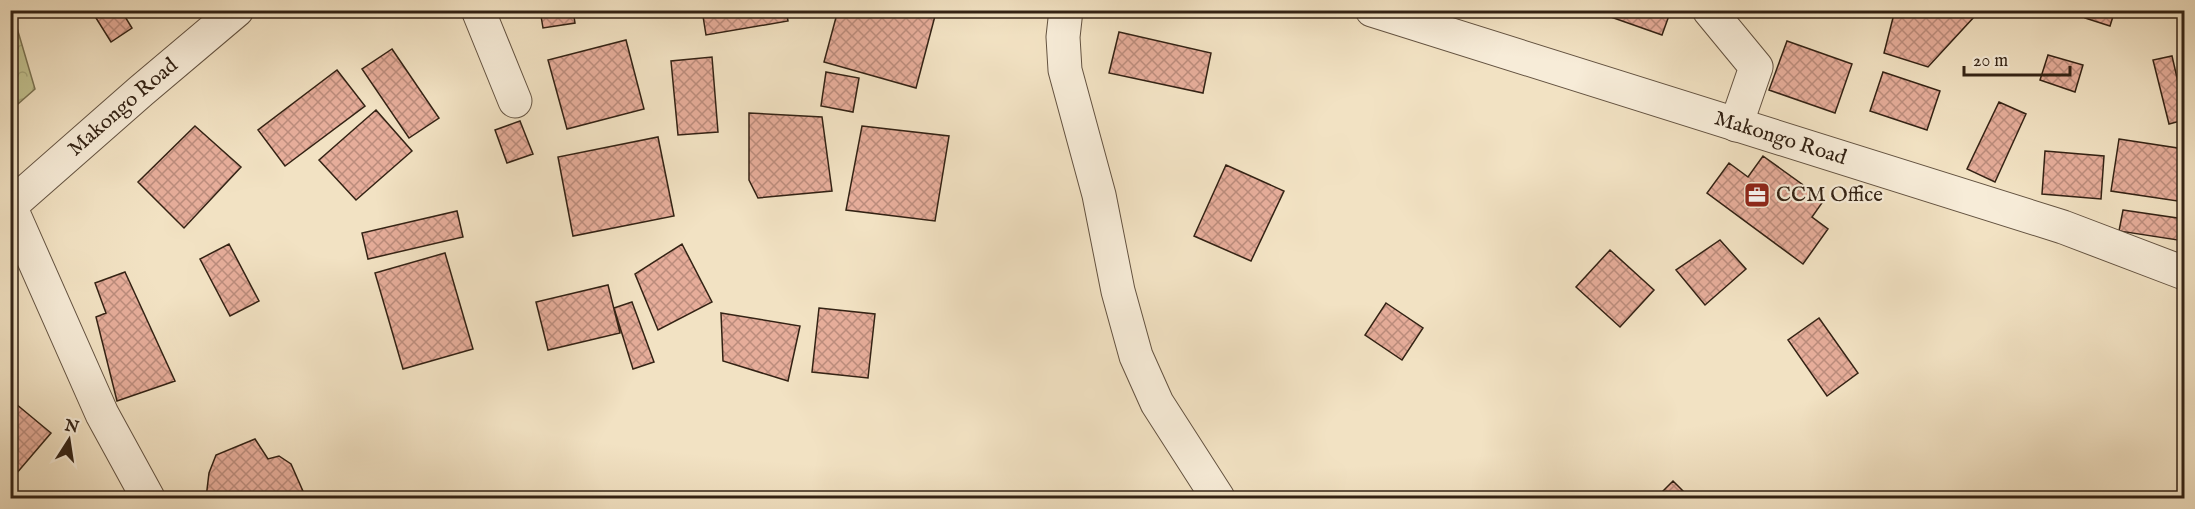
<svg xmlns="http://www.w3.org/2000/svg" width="2195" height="509" font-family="'IM FELL English',serif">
<defs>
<pattern id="forest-crowns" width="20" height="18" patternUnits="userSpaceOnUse" patternTransform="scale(1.5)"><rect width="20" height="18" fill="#c1c18f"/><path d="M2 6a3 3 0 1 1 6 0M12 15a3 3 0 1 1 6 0" fill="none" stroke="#a6a67a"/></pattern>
<pattern id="building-cross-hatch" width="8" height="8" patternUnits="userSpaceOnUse" patternTransform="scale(1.5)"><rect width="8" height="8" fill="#e6ad9a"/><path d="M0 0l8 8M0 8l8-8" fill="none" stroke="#bb8c7c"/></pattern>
</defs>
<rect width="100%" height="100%" fill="#f2e2c3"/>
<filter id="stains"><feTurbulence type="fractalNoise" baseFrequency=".00333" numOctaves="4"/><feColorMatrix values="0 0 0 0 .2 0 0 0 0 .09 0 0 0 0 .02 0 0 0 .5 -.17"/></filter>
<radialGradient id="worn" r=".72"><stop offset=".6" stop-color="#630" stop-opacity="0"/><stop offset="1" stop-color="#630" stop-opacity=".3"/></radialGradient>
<path fill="url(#forest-crowns)" stroke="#7a7252" stroke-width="1.5" d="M12,11L35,89L11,110L10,11Z"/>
<path fill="url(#building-cross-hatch)" stroke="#332214" stroke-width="1.5" d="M91,10H121L132,28L111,42Z
M540,10H573L575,23L543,28Z
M702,10H786L788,21L706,35Z
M838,10H917L935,16L916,88L824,62Z
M1591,10H1671L1662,35Z
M1895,10H1956L1974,17L1928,67L1884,53Z
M2087,10H2115L2110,26L2085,18Z
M1119,32L1211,53L1203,93L1109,73Z
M626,40L644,109L567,129L548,60Z
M1787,41L1852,64L1835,113L1769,90Z
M392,49L439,118L409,138L362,69Z
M2048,55L2083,65L2075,92L2040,80Z
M2172,56L2184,108V120L2169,124L2153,60Z
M712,57L718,132L678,135L671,61Z
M337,70L365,106L285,166L258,130Z
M826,72L859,78L853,112L821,106Z
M1883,72L1940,91L1927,130L1870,111Z
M1999,102L2026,114L1995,182L1967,169Z
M376,110L412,151L356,200L319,160Z
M749,113L822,117L832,191L758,198L749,180Z
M520,121L533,154L507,163L495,130Z
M195,126L241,167L184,228L138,182Z
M862,126L949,136L935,221L846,210Z
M658,137L674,216L573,236L558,157Z
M2119,139L2184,149V202L2111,191Z
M2045,151L2104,156L2101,199L2042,194Z
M1763,156L1824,200L1812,217L1828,229L1803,264L1707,193L1729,163L1748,177Z
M1226,165L1284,191L1251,261L1194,236Z
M2123,210L2184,219V241L2119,231Z
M457,211L463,237L368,259L362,233Z
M1720,240L1746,269L1705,305L1676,270Z
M229,244L259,301L230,316L200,259Z
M682,244L712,302L658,330L635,274Z
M1610,250L1654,290L1620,327L1576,287Z
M445,253L473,349L403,369L375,273Z
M125,272L175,381L117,401L96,317L106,313L95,283Z
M608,285L620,333L548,350L536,302Z
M632,302L654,362L633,369L614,308Z
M1386,303L1423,328L1402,360L1365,335Z
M819,308L875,314L868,378L812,372Z
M721,313L800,326L788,381L723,361Z
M1819,318L1858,373L1827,396L1788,340Z
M10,399L51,433L10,481Z
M255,439L268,459L279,456L291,464L306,498H206L209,473L216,455Z
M1673,481L1690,498H1656Z"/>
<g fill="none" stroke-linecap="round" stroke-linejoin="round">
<defs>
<path id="minor" d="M478,10L515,101
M1066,10L1063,37L1065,70L1099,195L1118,291L1136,356L1157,403L1218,498
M1709,10L1756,67L1736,125
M10,206L102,414L148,498"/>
<g id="tertiary">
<path id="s1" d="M1372,10L2063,227L2184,273"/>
<path id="s2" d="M10,206L141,91L237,10"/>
</g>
</defs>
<use href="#minor" stroke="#635240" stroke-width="35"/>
<use href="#tertiary" stroke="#635240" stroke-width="35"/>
<use href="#minor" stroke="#f7ecd8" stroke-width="33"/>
<use href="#tertiary" stroke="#f7ecd8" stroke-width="33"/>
</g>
<defs>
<symbol id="office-square" viewBox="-11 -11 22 22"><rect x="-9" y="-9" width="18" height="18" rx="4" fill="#8f2418" stroke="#f7ecd8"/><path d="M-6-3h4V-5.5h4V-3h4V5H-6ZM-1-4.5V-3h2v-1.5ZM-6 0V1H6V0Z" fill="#fff"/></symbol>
</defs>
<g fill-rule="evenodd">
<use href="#office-square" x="1742" y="180" width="30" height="30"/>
</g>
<g text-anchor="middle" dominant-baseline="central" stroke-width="4.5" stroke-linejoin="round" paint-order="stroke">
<g font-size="21" fill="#332214" stroke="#f7ecd8">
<text stroke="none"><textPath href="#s2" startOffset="150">Makongo Road</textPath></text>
<text stroke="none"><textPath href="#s1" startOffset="428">Makongo Road</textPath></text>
</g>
<g font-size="21" fill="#332214" stroke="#f7ecd8" text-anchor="start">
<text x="1776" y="195">CCM Office</text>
</g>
</g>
<rect width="2195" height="509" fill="none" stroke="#f2e2c3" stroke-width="36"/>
<rect x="12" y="12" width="2171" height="485" fill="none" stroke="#332214" stroke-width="3"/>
<rect x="18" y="18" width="2159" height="473" fill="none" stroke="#332214" stroke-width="1.5"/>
<g transform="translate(69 440) rotate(12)" stroke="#f7ecd8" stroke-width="4.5" paint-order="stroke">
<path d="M0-4.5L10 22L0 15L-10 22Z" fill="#332214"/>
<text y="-9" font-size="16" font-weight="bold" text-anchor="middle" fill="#332214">N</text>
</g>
<path d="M1964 66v9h106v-9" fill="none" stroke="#332214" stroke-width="3"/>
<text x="1973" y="66" font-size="18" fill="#332214" stroke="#f7ecd8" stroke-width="4.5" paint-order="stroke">20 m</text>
<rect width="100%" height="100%" filter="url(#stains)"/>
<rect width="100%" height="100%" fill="url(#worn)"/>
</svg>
